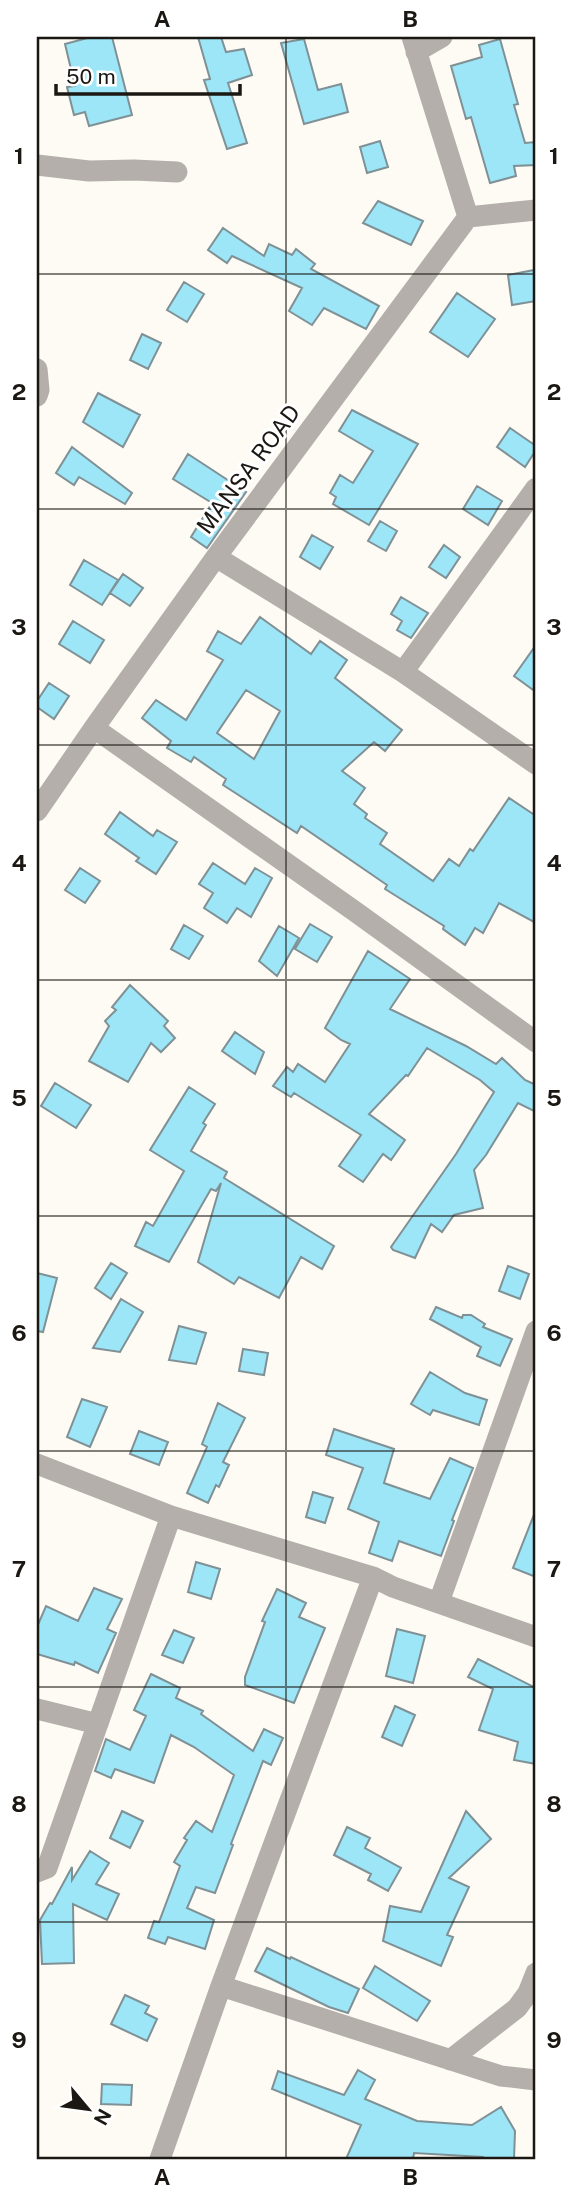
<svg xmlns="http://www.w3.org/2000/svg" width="573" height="2196" font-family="'Public Sans',sans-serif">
<rect width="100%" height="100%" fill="#fefaf4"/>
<path fill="#9ce6f8" stroke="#7f9195" stroke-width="2" fill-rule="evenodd" d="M91,37H112L132,115L89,126L85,112L74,115L67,87L75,86L65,44Z
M198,37H221L226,52L244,49L252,75L228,83L247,143L227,149L204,80L210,79Z
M304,39L318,90L341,84L348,112L304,124L281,43Z
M500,39L518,104L514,105L525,143L536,142V165L514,166L516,176L490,183L471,117L466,119L451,66L482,57L479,45Z
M380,141L388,167L367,173L360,147Z
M378,201L423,221L411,245L363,223Z
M223,228L264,256L269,244L292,255L296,249L315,264L311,269L379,306L366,329L324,308L312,325L289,311L302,288L232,256L227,263L208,250Z
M534,270L536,301L512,305L508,275Z
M184,282L204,294L187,322L167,310Z
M457,293L495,319L468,357L430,332Z
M142,334L161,343L148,369L130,360Z
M98,393L140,415L123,447L83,422Z
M352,410L418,444L369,525L333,504L336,497L330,493L340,475L353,483L373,451L339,431Z
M510,428L536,446V450L525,467L497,447Z
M72,447L132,493L125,504L79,477L74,485L56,473Z
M188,454L246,492L207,548L191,537L212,503L173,479Z
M477,486L502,501L488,525L463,509Z
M380,521L397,531L386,551L368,541Z
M312,535L333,547L320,569L300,557Z
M444,545L460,557L446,578L429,567Z
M84,560L118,580L102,605L70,585Z
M123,574L143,588L130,606L110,593Z
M401,597L428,613L411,638L397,630L402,621L391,614Z
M260,617L311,654L320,641L347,660L335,678L402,730L385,751L374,742L342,771L365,788L354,804L367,814L365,818L387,833L380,844L433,881L449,859L459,866L470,849L473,851L509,798L536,816V923L499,903L483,933L475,928L465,945L443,929L444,926L385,889L387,885L301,826L297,833L223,785L226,779L194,757L191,762L167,748L171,741L142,718L156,700L186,720L223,660L207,651L218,631L241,644ZM246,690L280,711L254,759L217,733Z
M73,621L104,640L90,663L59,644Z
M536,645V692L514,676Z
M49,683L69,696L54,719L37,707V701Z
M120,812L153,836L157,830L177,842L156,874L136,861L139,858L105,834Z
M213,863L245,884L255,868L272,878L251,917L237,908L227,923L204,908L213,893L199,884Z
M80,868L100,881L85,903L65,890Z
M310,924L332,937L317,962L295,949Z
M184,925L203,936L189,959L171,949Z
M279,926L299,938L277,976L259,961Z
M368,951L410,979L390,1009L466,1046L496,1064L502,1058L525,1080L536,1085V1112L518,1103L486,1155L474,1170L483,1208L454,1215L442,1232L431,1224L415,1258L393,1250L391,1247L456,1154L494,1092L480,1080L427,1048L408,1076L406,1075L369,1114L405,1140L391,1160L383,1154L363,1182L339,1166L361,1135L294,1093L291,1097L273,1086L287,1067L293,1072L298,1064L325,1082L350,1044L341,1040L325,1028Z
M130,985L168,1021L164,1026L175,1038L161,1052L151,1043L128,1082L89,1061L109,1026L105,1021L116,1010L112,1007Z
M235,1032L264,1052L255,1074L222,1051Z
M55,1083L91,1105L76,1128L41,1106Z
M189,1087L215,1104L203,1123L206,1125L191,1151L227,1172L224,1178L334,1246L322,1269L301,1257L279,1298L239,1277L234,1284L198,1262L221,1183L216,1191L211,1189L169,1262L135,1246L146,1222L153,1226L184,1171L150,1150Z
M111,1263L127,1273L111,1299L95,1288Z
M508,1266L529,1274L520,1299L499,1291Z
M37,1273L57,1278L43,1332L37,1331Z
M121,1299L143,1312L120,1352L93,1348Z
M436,1307L462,1318L463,1315H471L485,1324L483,1327L512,1339L500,1366L477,1356L481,1347L430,1319Z
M179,1326L206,1333L196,1364L169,1360Z
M243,1349L268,1353L264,1375L239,1371Z
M430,1372L465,1393L487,1400L479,1425L433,1410L430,1415L411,1404Z
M82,1399L107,1407L90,1447L67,1437Z
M218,1403L245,1418L223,1462L229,1465L219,1487L216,1485L208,1503L187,1493L207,1447L202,1444Z
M334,1429L394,1449L384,1483L430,1499L450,1458L473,1468L452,1520L454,1521L441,1556L399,1541L392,1561L369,1553L379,1522L348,1509L363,1468L326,1455Z
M139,1431L168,1442L159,1465L130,1454Z
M313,1492L333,1498L325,1523L306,1517Z
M535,1512H536V1577L513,1568Z
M196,1562L220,1569L211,1599L188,1592Z
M94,1588L122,1599L107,1629L116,1633L98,1673L75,1662L74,1665L37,1654V1627L46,1606L78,1621Z
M277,1589L306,1603L299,1617L325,1628L294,1703L245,1685V1677L265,1622L262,1621Z
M397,1629L425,1636L413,1683L386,1676Z
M174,1630L194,1638L183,1663L162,1655Z
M478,1659L536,1688V1764L514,1760L518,1742L479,1730L493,1689L468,1677Z
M151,1674L180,1688L176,1698L203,1711L201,1714L253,1751L264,1729L283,1738L271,1765L263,1761L231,1844L233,1845L215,1893L196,1887L187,1908L214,1920L205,1949L168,1937L165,1944L148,1938L154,1921L159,1922L180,1866L174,1862L187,1840L184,1838L196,1821L212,1832L234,1775L194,1747L171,1735L154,1783L115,1769L111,1778L95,1771L106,1739L130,1750L146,1716L134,1710Z
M395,1706L415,1715L402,1746L382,1737Z
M122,1811L143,1821L130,1848L110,1838Z
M466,1811L491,1839L449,1878L469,1887L447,1935L453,1937L441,1966L383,1941L390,1906L421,1912Z
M347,1827L370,1838L365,1848L401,1868L388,1891L368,1880L371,1874L334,1855Z
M90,1851L109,1863L96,1884L119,1894L107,1920L73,1904L74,1963L42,1964L40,1920L50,1903L52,1904L72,1867V1880Z
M267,1948L290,1959L291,1957L359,1989L348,2013L329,2007L255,1971Z
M375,1966L430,2001L417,2021L363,1988Z
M125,1995L149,2006L145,2013L157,2019L147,2041L111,2024Z
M358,2070L375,2080L365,2099L417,2121L472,2125L501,2107L515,2131L514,2159H483V2157L414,2153L413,2159H346L361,2125L272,2089L278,2071L344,2095Z
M102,2084L132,2085L131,2105L101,2104Z"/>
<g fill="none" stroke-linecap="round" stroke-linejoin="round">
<path stroke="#b4afaa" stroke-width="21" d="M412,37L468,217
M416,52L442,37
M37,165L89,171L134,170L177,172
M37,369L39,390L37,396
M216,557L403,672L536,488
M403,672L536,764
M94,728L353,910L536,1042
M37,811L94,728L216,557L468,217L536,210
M37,1464L171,1516L373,1577L393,1587L536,1637
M439,1602L536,1331
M37,1709L98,1724
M37,1872L47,1868L171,1516
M221,1986L501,2076L536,2080
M450,2060L517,2008L528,1993L536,1973
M160,2159L221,1986L373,1577"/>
</g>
<path fill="none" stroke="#1b1712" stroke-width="2" stroke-opacity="0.55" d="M286,37V2159M37,274H536M37,509H536M37,745H536M37,980H536M37,1216H536M37,1451H536M37,1687H536M37,1922H536"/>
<g text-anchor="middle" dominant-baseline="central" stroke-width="6" stroke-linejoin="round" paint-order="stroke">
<g font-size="23" fill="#1b1712" stroke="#fff">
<text transform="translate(248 469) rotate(-53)">MANSA ROAD</text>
</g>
</g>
<rect width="573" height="2196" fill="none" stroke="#ffffff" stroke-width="77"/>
<g transform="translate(88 2109) rotate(119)" stroke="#ffffff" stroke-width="5" paint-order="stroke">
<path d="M0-5L12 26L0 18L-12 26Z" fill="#1b1712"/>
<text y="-10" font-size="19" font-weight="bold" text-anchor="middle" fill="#1b1712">N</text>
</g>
<path d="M56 84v10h184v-10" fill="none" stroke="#1b1712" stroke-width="3.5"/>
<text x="66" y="84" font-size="21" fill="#1b1712" stroke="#ffffff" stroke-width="5" paint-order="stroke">50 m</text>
<rect x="38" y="38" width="496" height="2120" fill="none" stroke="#1b1712" stroke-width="2.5"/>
<g font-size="23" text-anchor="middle" font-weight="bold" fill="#1b1712">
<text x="162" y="27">A</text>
<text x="410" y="27">B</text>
<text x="19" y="164">1</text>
<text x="554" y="164">1</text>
<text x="19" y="400">2</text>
<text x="554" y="400">2</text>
<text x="19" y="635">3</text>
<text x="554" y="635">3</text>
<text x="19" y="871">4</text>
<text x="554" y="871">4</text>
<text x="19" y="1106">5</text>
<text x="554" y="1106">5</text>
<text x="19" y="1341">6</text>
<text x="554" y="1341">6</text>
<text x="19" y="1577">7</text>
<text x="554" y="1577">7</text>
<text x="19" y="1812">8</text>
<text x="554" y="1812">8</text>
<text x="19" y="2048">9</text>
<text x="554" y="2048">9</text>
<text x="162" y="2185">A</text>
<text x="410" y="2185">B</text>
</g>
</svg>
